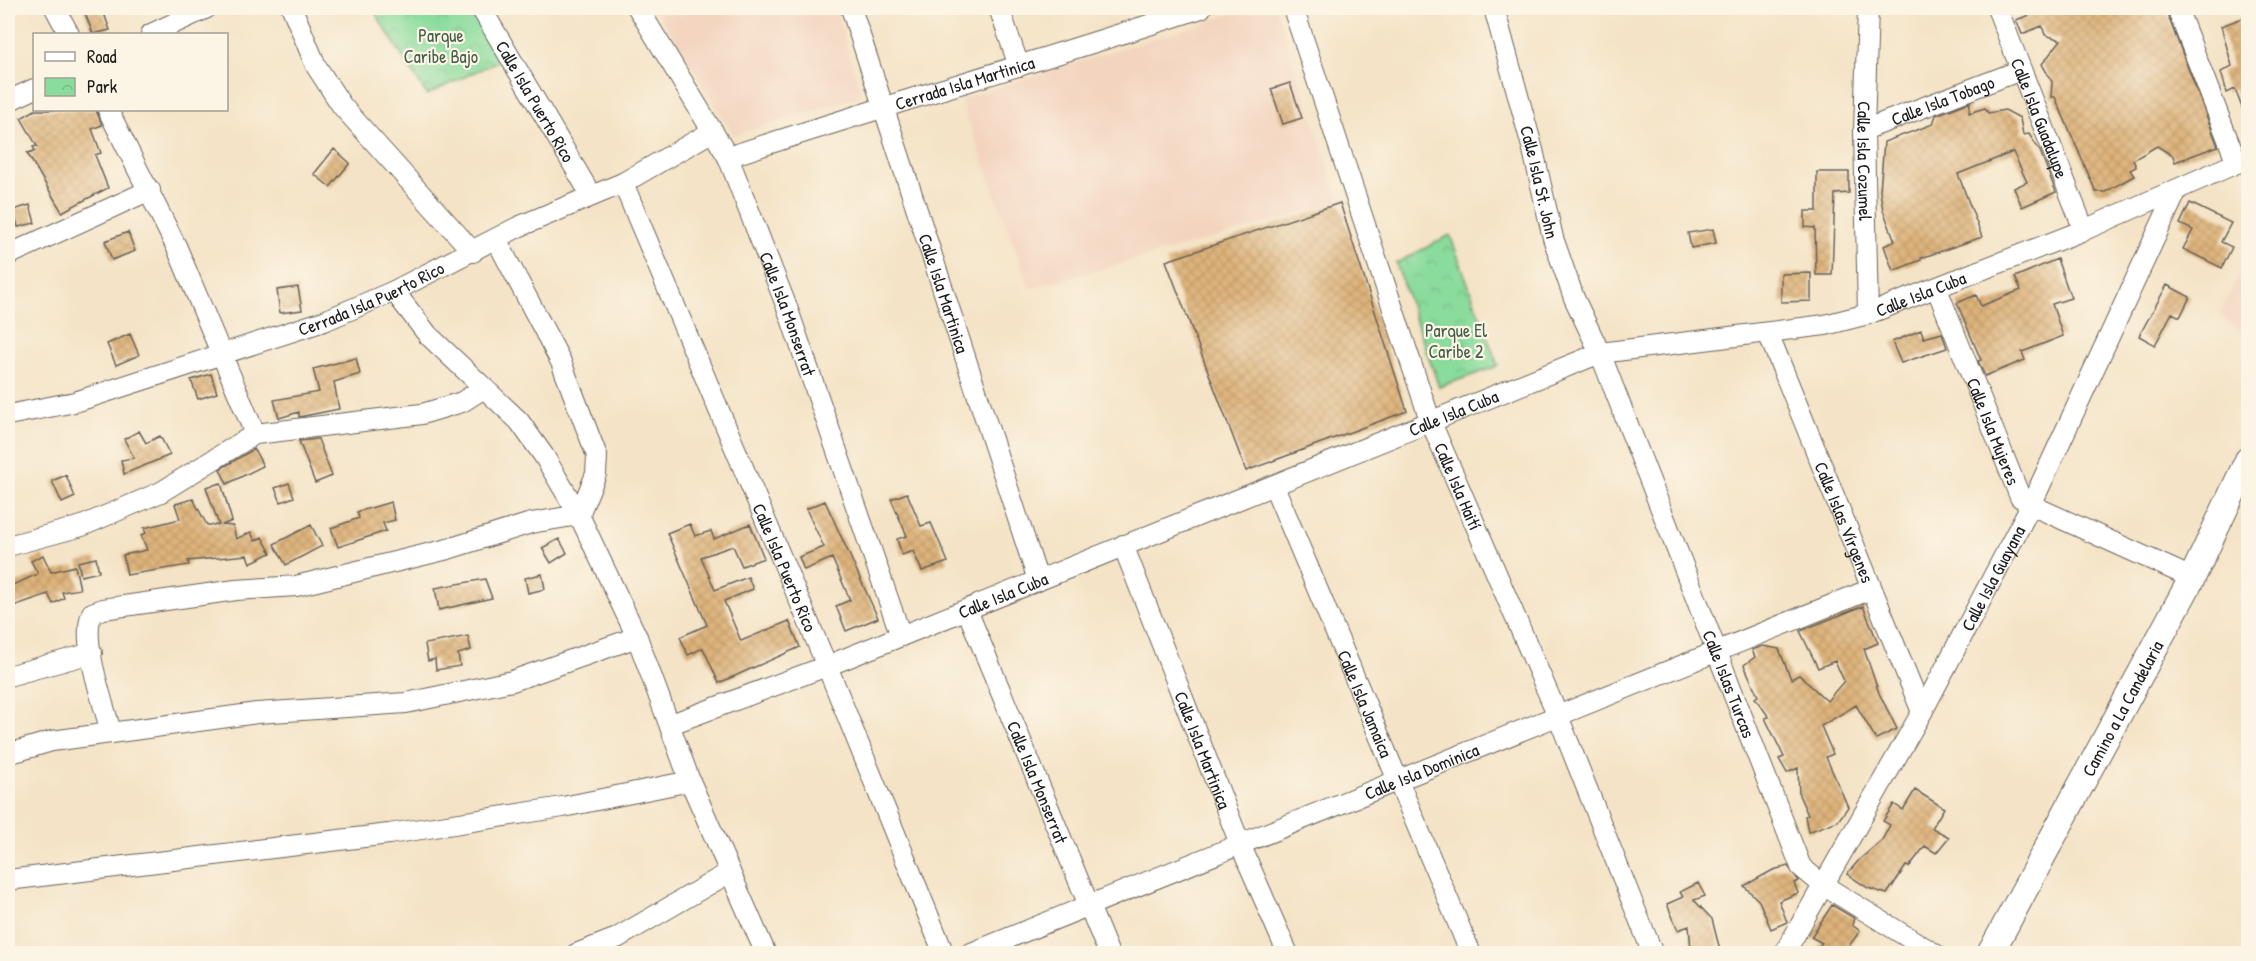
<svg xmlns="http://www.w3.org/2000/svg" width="2256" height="961" font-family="'Patrick Hand',sans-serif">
<defs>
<pattern id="park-crowns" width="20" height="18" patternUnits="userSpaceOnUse" patternTransform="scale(1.5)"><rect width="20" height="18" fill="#8adc9d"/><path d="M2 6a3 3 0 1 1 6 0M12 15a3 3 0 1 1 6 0" fill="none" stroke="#76bc87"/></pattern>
<pattern id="building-cross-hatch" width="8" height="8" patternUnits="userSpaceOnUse" patternTransform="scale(1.5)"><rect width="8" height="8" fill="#deb47b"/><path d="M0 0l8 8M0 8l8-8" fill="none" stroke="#be9a6a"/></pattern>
</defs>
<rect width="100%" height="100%" fill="#fcf5e5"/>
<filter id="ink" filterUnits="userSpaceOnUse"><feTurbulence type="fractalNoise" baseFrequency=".0167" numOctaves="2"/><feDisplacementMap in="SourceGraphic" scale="12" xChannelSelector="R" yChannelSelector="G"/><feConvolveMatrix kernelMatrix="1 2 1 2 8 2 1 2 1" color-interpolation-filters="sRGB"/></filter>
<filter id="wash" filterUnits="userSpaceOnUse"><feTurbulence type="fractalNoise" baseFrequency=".008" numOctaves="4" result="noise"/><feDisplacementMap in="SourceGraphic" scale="24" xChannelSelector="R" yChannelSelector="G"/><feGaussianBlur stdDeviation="1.35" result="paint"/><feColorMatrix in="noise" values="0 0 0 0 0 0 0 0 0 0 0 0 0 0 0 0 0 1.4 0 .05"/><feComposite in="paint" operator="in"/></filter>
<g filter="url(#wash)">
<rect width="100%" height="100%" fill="#f4e3c6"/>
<path fill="#f3d4bf" d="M655,8H835L862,96L734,135Z
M1252,8H1276L1340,203L1030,289L960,99Z
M2248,255V334L2219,316Z"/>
<path fill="url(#park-crowns)" stroke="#537c5c" stroke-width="1.5" d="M372,8H475L506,57L427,95Z
M1450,235L1498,366L1439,387L1396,263Z"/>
<g id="blocks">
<path fill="url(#building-cross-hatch)" d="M83,8H102L110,30L93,34Z
M2049,8H2165L2218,146L2175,162L2173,156L2157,146L2133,160L2136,167L2130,170L2134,176L2105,192H2096L2055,97H2051L2052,82L2042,64L2061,40L2045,35L2042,26L2022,34L2016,20Z
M2248,16V121H2247L2235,89L2227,93L2221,72L2232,66L2221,26Z
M1290,83L1302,118L1283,124L1271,89Z
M1970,102L1969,113L1985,108L1988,113L2005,110L2020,118L2023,135L2029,134L2040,151L2056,192L2022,207L2014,188L2027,182L2013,152L1958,174L1982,237L1921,258V260L1893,271L1884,246L1895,241L1883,210L1880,191L1884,142L1933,124L1936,115Z
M35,110H96L102,125L92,129L101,153L95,155L108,188L62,212L27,153L35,151L33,147L37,146L21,118Z
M334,149L350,163L330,187L314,174Z
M1817,172H1849V193L1835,194L1832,275H1816L1815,228L1805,227V211H1817Z
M1340,203L1407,411L1246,471L1166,261Z
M2190,203L2231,223L2221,242L2232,247L2222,268L2183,249L2193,230L2180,224Z
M30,205L35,223L18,227L13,210Z
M1713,229L1716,243L1691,248L1688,233Z
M128,232L135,251L112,260L105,241Z
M2057,259L2071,298L2052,304L2063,336L2022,352L2025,360L1985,376L1978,361L1981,360L1957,303L1976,295L1981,306L2021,290L2015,277Z
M1811,273V301L1781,302V274Z
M2167,285L2190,297L2180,317L2172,313L2155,345L2139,336Z
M298,287L302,310L280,313L277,290Z
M1921,330L1924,338L1942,333L1947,348L1901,363L1892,342Z
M130,334L139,355L116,365L107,344Z
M356,358L360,374L334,382L339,409L299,417V412L279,418L274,400L319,392L313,369Z
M211,374L217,393L198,399L191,380Z
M139,431L146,443L160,436L170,455L124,474L121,460L134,458L124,439Z
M318,439L332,476L315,483L299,441Z
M254,449L263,466L227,484L220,469Z
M66,475L75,497L62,503L52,481Z
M221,483L232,521L222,525L233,526L236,539L251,532L255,541L262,537L271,553L250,563L247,555L188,561L189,565L127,575L123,555L147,550L141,535L146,533L144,528L180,519L175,504L193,499L207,525H219L206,487Z
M289,483L294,497L281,502L275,488Z
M907,493L921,526L931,523L948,562L922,571L913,551L902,555L897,539L907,536L891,499Z
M825,501L878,618L846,631L836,606L850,600L832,558L804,570L799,557L824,547L806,509Z
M391,502L395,520L383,523L386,531L338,547L331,528L359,518L357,512Z
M690,524L695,536L711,531L714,539L750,524L764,558L742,566L733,546L701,557L715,590L748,577L753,589L724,601L741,641L789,621L800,647L719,683L703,648L688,655L680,637L707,625L667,533Z
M311,525L322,546L286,565L274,544Z
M559,539L567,553L551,563L542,548Z
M43,555L51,572L75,566L80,589L62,592L64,598L53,604L48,594L8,608V587L38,574L31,561Z
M96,558L99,572L81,576L78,562Z
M542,574L545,589L528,593L525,578Z
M485,579L492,598L439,610L435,588Z
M1863,606L1878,643L1864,649L1879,693L1897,729L1876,739L1856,705L1821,726L1833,754L1826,757L1848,807L1838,821L1808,832L1805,816L1808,815L1799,795L1798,768L1787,773L1779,759L1784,757L1765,718L1769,717L1755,698L1758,696L1744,665L1755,657L1752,650L1763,646L1779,649L1791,679L1799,675L1827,701L1844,681L1835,661L1818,668L1800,631Z
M468,636L471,650L458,654L460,666L436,670L435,659L428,661L425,644Z
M1915,790L1944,808L1932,828L1949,837L1936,853L1925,846L1909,867L1906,866L1887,894L1868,888L1847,874L1859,860L1882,840L1890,825L1883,821L1894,804L1903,810Z
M1788,866L1799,881L1794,883L1798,893L1779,901L1787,922L1771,929L1759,901L1744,886L1773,870Z
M1698,883L1705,896L1694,900L1712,919L1721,954H1698L1696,947L1691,950L1689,926L1678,930L1667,904L1683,897L1680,892Z
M1832,905L1854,918L1852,925L1860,931L1843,954H1810L1822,943L1811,937Z"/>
</g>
</g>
<g filter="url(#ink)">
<use href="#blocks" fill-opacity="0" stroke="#686258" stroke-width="1.5"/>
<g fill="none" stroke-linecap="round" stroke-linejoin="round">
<defs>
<g id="minor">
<path d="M55,8L69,34"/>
<path d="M292,8L316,66L342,106L473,252"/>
<path id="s1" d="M481,8L591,195"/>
<path id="s2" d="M638,8L728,157L788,310L901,636"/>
<path id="s3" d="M851,8L1038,580"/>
<path d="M999,8L1019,66"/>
<path id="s4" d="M1293,8L1430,420L1558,716L1653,954"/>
<path id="s5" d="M1494,8L1533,150L1553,238L1574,298L1600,353L1801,867L1823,885L1935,954"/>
<path id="s6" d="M1868,8L1864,130L1868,314"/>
<path id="s7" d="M1997,8L2084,230"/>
<path d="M2177,8L2237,163"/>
<path d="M151,34L207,8"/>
<path d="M8,101L34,89"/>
<path d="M108,110L177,248L255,434"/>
<path id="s8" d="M1864,130L2021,70"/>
<path id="s9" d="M728,157C885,105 1044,60 1201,8"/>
<path id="s10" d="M623,183L827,666L944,954"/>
<path d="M496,239L561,362L597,456L596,474L579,515"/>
<path d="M8,255L150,190"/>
<path id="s11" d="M1937,289L2020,497L2031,505L2192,578"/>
<path d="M394,291L428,335L519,421L544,456L579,515L637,637L690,781L766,954"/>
<path id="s12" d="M1768,333L1922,712"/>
<path id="s13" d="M8,415L75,402L324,321L394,291L518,227L623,183L713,131"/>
<path id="s14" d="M1274,486L1471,954"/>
<path id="s15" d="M1123,545L1240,844L1288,954"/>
<path d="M8,546L82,526L161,492L255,434L422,414L462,402L484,388"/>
<path id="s16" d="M967,610L1109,954"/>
<path d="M8,676L92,653"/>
<path id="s17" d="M671,724L827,666L1600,353L1825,325L1868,314L2084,230L2248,158"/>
<path d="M111,733C104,703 80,641 92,613L103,609L236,590L296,586L448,549L531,523L579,515"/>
<path d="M8,754L52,741L257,713L406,703L512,681L637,637"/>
<path d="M8,880L389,834L563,807L690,781"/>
<path d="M576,954L617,938L730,872"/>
<path id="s18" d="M969,954L1871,589"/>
<path id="s19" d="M1784,954L1922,712L2031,505L2177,190"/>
</g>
<g id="tertiary">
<path id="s20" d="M1990,954L2192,578L2248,460"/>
</g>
</defs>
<use href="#minor" stroke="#686258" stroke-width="22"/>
<use href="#tertiary" stroke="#686258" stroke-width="28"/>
<use href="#minor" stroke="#fff" stroke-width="20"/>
<use href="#tertiary" stroke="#fff" stroke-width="26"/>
</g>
</g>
<g text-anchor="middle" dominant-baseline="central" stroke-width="4.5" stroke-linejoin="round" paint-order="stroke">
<g font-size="18" fill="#425f49" stroke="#fcf5e5">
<text x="441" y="35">Parque<tspan x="441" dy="21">Caribe Bajo</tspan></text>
<text x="1456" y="330">Parque El<tspan x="1456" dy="21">Caribe 2</tspan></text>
</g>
<g font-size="18" fill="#1c1c1c" stroke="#fcf5e5">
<text stroke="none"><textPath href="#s9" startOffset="248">Cerrada Isla Martinica</textPath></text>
<text stroke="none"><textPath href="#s8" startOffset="84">Calle Isla Tobago</textPath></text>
<text stroke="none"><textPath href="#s1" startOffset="108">Calle Isla Puerto Rico</textPath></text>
<text stroke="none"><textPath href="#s7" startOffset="118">Calle Isla Guadalupe</textPath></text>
<text stroke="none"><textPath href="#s6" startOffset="153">Calle Isla Cozumel</textPath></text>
<text stroke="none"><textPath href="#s5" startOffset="180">Calle Isla St. John</textPath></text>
<text stroke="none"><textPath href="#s3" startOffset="300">Calle Isla Martinica</textPath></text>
<text stroke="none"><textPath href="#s17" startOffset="1328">Calle Isla Cuba</textPath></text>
<text stroke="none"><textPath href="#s13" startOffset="382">Cerrada Isla Puerto Rico</textPath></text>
<text stroke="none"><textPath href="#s2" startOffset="342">Calle Isla Monserrat</textPath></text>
<text stroke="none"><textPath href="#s17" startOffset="842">Calle Isla Cuba</textPath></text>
<text stroke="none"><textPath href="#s11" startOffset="153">Calle Isla Mujeres</textPath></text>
<text stroke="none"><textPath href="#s4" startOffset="506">Calle Isla Haití</textPath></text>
<text stroke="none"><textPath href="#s12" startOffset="204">Calle Islas Vírgenes</textPath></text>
<text stroke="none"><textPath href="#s10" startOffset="417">Calle Isla Puerto Rico</textPath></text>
<text stroke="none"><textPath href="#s19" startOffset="430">Calle Isla Guayana</textPath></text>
<text stroke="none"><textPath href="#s17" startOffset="356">Calle Isla Cuba</textPath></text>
<text stroke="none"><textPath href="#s5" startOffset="717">Calle Islas Turcas</textPath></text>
<text stroke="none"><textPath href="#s14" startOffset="236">Calle Isla Jamaica</textPath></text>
<text stroke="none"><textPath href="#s20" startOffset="279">Camino a La Candelaria</textPath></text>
<text stroke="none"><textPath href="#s15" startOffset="220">Calle Isla Martinica</textPath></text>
<text stroke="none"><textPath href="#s18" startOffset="488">Calle Isla Dominica</textPath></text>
<text stroke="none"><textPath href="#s16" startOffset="186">Calle Isla Monserrat</textPath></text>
</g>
</g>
<rect width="2256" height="961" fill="none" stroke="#fcf5e5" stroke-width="30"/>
<rect x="33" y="33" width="195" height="78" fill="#fcf5e5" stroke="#a29e95" stroke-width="1.5"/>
<rect x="45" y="52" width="30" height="9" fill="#ffffff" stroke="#a29e95" stroke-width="1.5"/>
<text x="87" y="63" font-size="18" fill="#1c1c1c">Road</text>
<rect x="45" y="78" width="30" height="18" fill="url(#park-crowns)" stroke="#a29e95" stroke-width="1.5"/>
<text x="87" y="93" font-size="18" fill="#1c1c1c">Park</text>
</svg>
